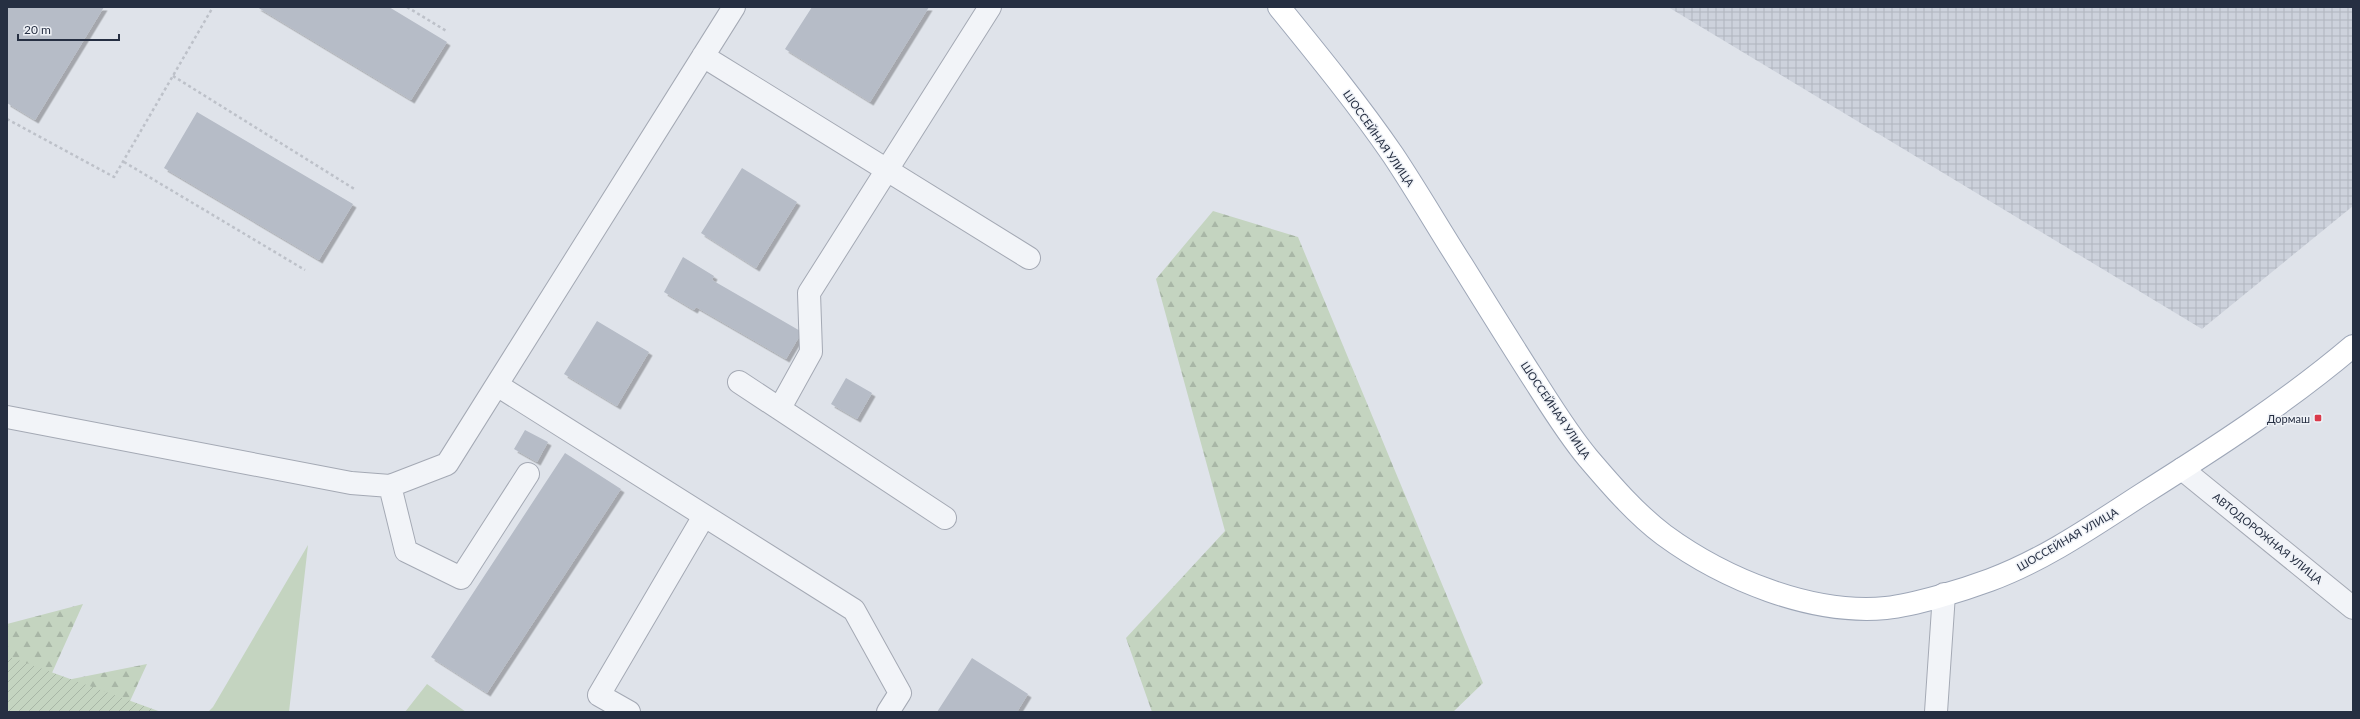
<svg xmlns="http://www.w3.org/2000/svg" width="2360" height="719" font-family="Lato,sans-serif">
<defs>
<pattern id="industrial-grid" width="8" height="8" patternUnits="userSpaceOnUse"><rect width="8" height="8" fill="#cdd2dc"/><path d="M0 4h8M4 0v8" fill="none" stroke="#b0b5be"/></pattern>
<pattern id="forest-firs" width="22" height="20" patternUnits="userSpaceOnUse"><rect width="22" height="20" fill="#c4d4c0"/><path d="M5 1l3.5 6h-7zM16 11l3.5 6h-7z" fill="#a8b6a6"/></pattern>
<pattern id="garden-furrows" width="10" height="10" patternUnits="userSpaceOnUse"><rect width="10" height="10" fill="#c4d4c0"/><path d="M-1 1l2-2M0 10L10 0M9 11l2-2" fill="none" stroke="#a8b6a6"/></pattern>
<filter id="shadow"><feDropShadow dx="3.5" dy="3.5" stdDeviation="0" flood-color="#0004"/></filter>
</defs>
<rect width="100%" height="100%" fill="#dfe3ea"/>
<path fill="url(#industrial-grid)" d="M1668,7H2353V206L2202,329Z"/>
<path fill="#c4d4c0" d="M308,545L289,712H208L213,707Z
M427,684L466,712H405Z"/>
<path fill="url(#forest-firs)" d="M1213,211L1298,237L1483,683L1453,712H1152L1126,638L1225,531L1156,279Z
M83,604L47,684L147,664L125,712H7V624Z"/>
<path fill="url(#garden-furrows)" d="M7,656L161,712H7Z"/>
<path fill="#b6bcc7" filter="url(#shadow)" d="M8,7H104L35,120L7,103Z
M257,7H389L447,42L411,100Z
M812,7H929L870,102L785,49Z
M197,112L353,204L319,260L164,168Z
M742,168L797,202L756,268L701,233Z
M683,257L714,276L712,280L802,332L786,359L696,307L694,310L664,292Z
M597,321L649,352L617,406L564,374Z
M846,378L872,393L857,419L831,404Z
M525,430L548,442L537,462L514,449Z
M565,453L621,489L487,693L431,657Z
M972,658L1028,694L1017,712H937Z"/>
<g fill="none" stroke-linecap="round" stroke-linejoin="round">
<defs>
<path id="minor" d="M703,56L1029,258
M739,382L945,518
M497,385L854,610L900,693L888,712
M780,408L811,352L809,293L990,7
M7,417L351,483L390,486L447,464L734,7
M2182,469L2353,608
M390,486L406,551L461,578L528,474
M629,712L599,695L704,516
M1936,712L1944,594"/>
<path id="major" d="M1279,7C1318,55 1358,104 1393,155C1417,191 1439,229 1462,265C1485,302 1508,339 1531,375C1549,403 1567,433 1588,458C1611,485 1636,514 1664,535C1724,579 1811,615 1886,608C1915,605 1963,590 1990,580C2044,560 2093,526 2141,495C2214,449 2287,402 2353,346"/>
</defs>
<use href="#minor" stroke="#a4a9b4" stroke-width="24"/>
<use href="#major" stroke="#9da6b7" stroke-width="24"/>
<path stroke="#bdc1c9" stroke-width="2.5" stroke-dasharray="3 3" stroke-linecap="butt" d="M407,7L448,32
M173,76L356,190
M7,119L114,177L213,7
M124,162L305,270"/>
<use href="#minor" stroke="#f2f4f8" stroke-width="22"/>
<use href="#major" stroke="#fff" stroke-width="22"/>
</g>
<rect fill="#da394a" stroke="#eff2f7" stroke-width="1.5" x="2314" y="414" width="8" height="8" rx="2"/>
<g text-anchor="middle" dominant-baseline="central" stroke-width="3" stroke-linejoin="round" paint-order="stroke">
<g font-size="11" fill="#262f42" stroke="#eff2f7">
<text transform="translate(1379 138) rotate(55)">ШОССЕЙНАЯ УЛИЦА</text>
<text transform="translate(1556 410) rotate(56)">ШОССЕЙНАЯ УЛИЦА</text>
<text transform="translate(2268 538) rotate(39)">АВТОДОРОЖНАЯ УЛИЦА</text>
<text transform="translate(2067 539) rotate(-30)">ШОССЕЙНАЯ УЛИЦА</text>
</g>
<g font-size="11" fill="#262f42" stroke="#eff2f7" text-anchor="end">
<text x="2310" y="418">Дормаш</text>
</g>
</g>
<rect width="2360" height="719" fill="none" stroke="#262f42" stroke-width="16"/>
<path d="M18 34v6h101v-6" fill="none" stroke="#262f42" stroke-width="2"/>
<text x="24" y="34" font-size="12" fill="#262f42" stroke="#eff2f7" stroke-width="3" paint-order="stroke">20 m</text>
</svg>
